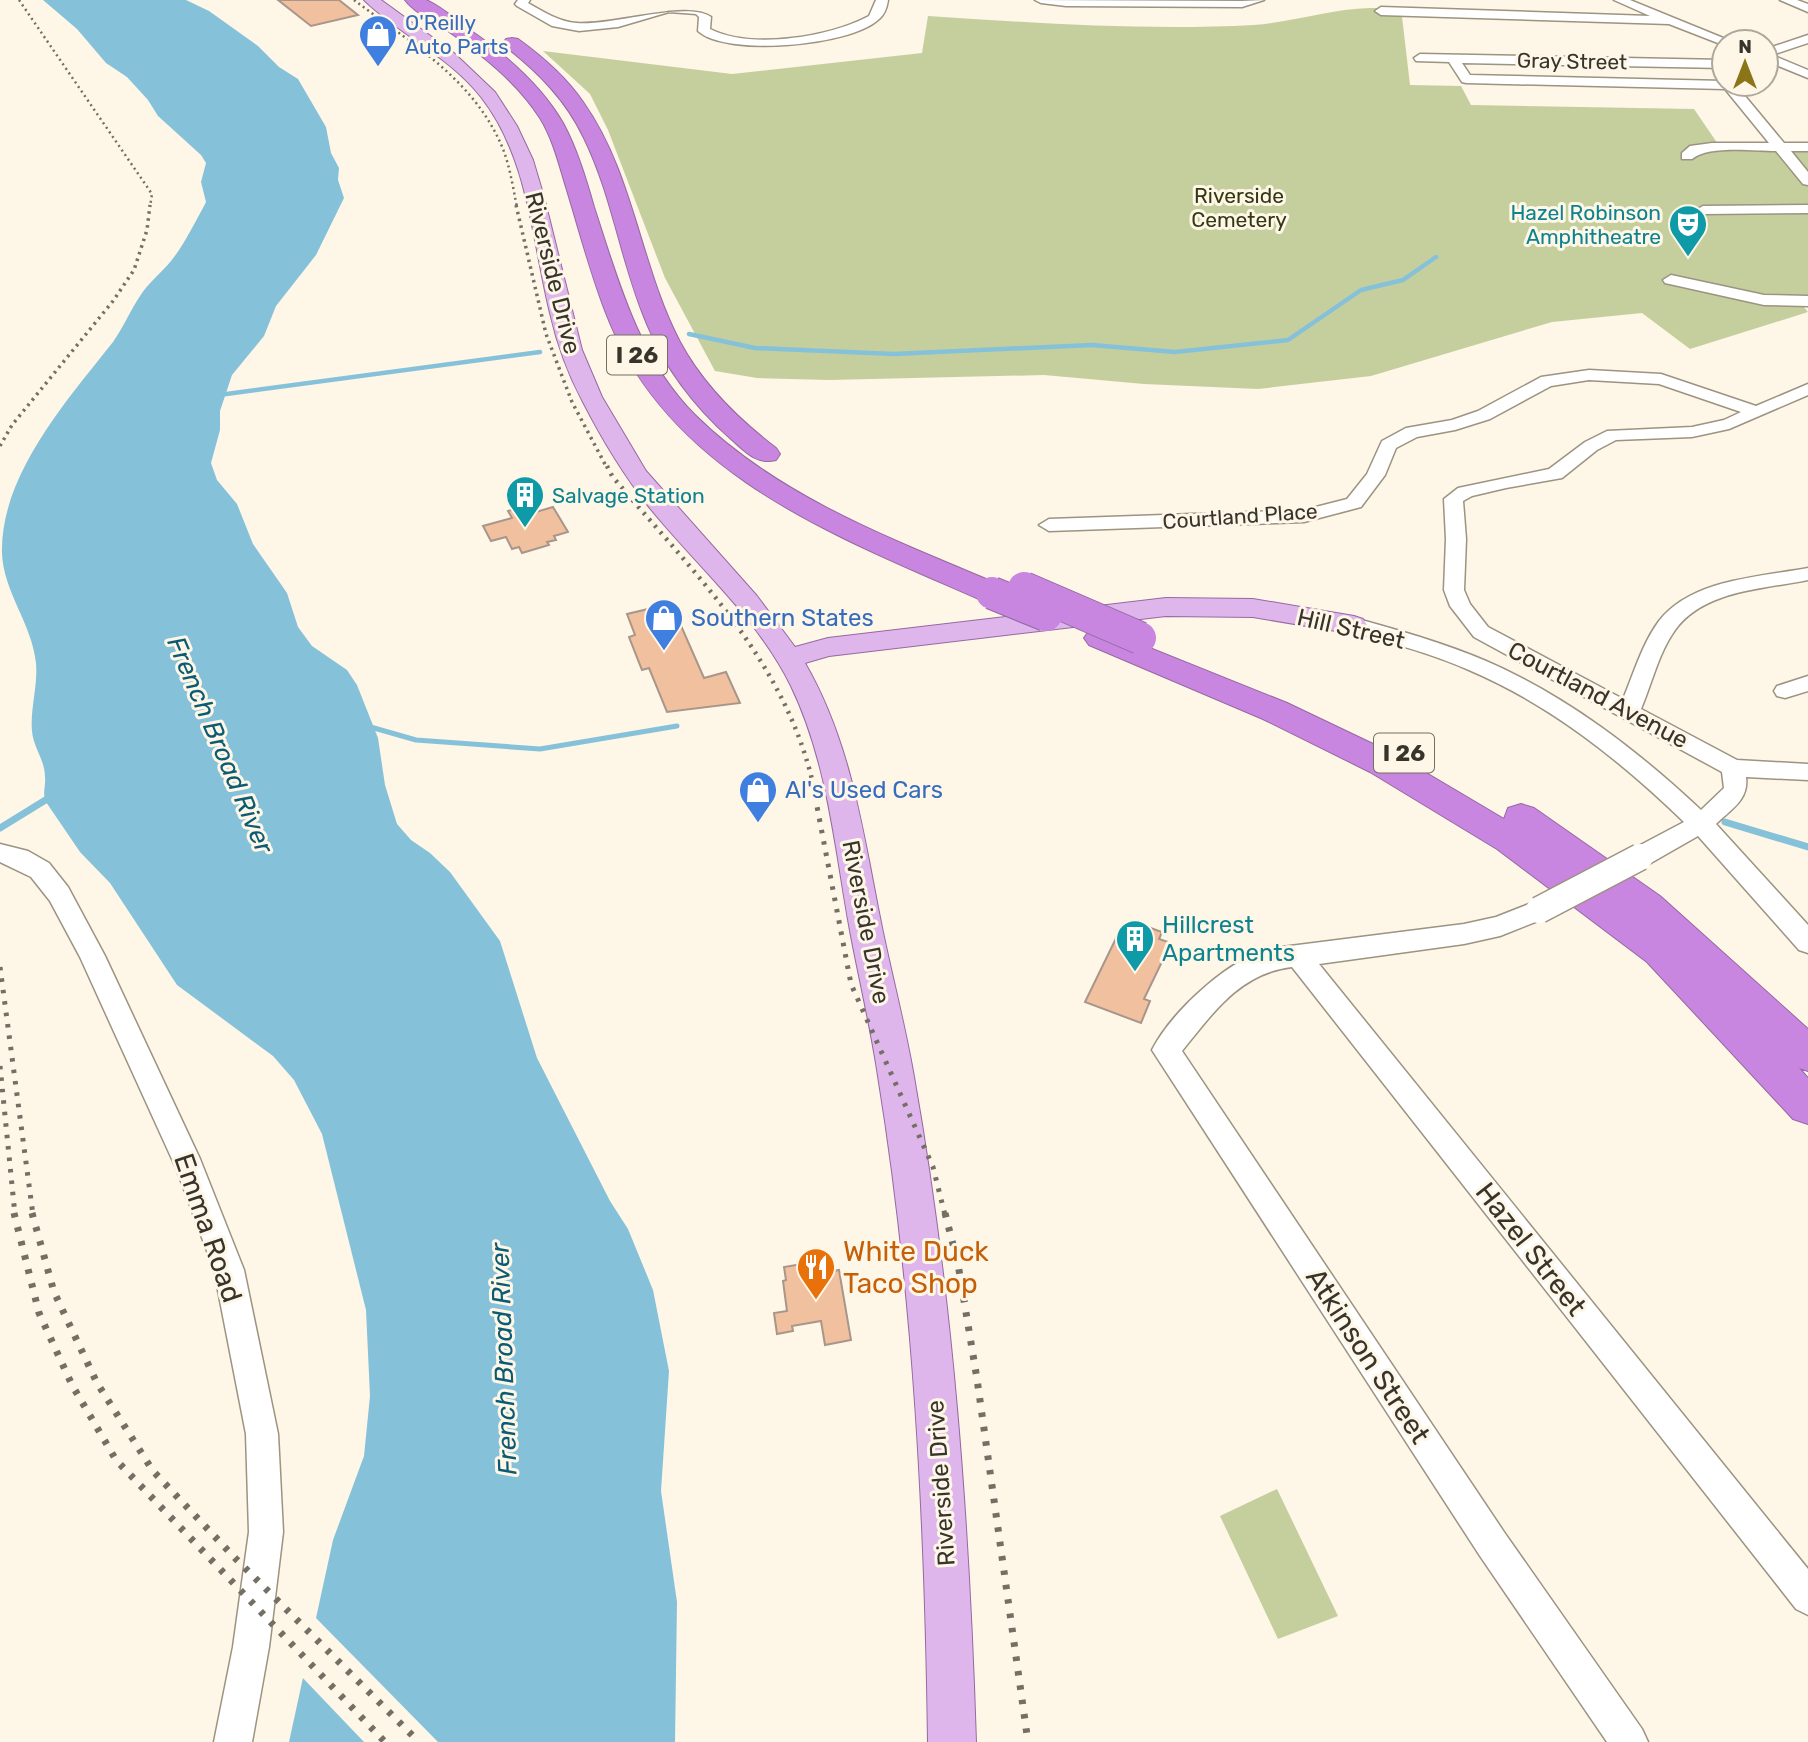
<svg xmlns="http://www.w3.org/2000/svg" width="1808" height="1742" font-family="Rubik,sans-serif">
<rect width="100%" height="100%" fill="#fef6e6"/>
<path fill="#c5cf9e" d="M1370,8H1401L1410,85L1461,86L1471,105L1694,109L1722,150L1808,152V297L1796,298L1808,312L1690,349L1642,313L1552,322L1371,376L1258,389L1144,384L1044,375L829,380L757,378L715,371L665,278L608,130L590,94L543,51L732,74L922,53L928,16C1037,23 1145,31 1254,25C1293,22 1331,9 1370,8Z
M1277,1489L1338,1616L1278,1639L1220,1516Z"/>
<path fill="#86c1da" d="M43,0H186L209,11L258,46L279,67L298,79L326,127L331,153L339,168L338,180L344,198L316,255L276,306L264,336L232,375L220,411V430L211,463L217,480L237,504L253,544L287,593L298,627L312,646L347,670L357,685L378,738L385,785L397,824L411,840L430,853L450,872L500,941L537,1058L610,1201L628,1229L653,1290L669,1371L661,1491L677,1602L675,1742H289L333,1540L364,1456L370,1396L366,1310L322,1134L294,1080L273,1056L177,985L110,883L80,852L46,802C42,792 46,787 45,777C45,760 33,747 32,731C30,709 38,686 36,663C32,624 3,591 2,553C0,475 68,399 113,342C123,328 130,311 140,296C148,283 161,273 171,261C184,245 194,224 204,206L206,202L201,182L206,163L201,155L158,116L148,100L127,77L106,63L77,29Z"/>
<path fill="#fef6e6" d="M313,1615L438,1742H364L300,1675Z"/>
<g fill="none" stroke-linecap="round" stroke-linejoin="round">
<path stroke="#86c1da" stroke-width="4.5" d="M689,334L755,348L894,354L1092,345L1175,352L1288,340L1361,290L1403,280L1436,257
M219,395L540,352"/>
<path stroke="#86c1da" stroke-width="5" d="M367,726L416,740L540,749L677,726
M50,798L52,796"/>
<path stroke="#86c1da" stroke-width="7" d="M1725,822L1808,847
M0,828L52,796"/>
</g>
<path fill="#f0c09f" stroke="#a9968a" stroke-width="2" d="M278,0H339L358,15L311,26Z
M525,506L529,514L553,507L568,532L554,536L556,540L547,542L549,545L522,553L519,547L512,549L506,537L491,541L483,526L512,518L508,511Z
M665,605L668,613L675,612L704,678L726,672L740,703L667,712L649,668L642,670L629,637L635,635L627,614Z
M1137,923L1162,932L1159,939L1171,943L1144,999L1150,1001L1141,1023L1085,1002L1122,926L1134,930Z
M820,1261L822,1273L839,1270L851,1340L825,1345L821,1321L792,1326L793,1331L777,1334L774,1313L787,1311L783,1281L786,1280L784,1267Z"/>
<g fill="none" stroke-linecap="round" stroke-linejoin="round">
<defs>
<path id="minor" d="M518,0H530L528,3C544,12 559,22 577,23C612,26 687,0 711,17L710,29C751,50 829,37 869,16L876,0H888C887,7 885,14 879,19C852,46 726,57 698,31L699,17L696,14L669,12L618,27L579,31L552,26L517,6L515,4Z
M1035,0L1242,1L1264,0L1242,7L1066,6L1041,3Z
M1614,0H1630L1733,42H1724L1723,45L1669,24L1381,15L1375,11L1381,7L1650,16Z
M1780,0H1797L1808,4V12Z
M1808,35V43L1772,55L1808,70V78L1766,61V49Z
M1420,54L1724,60V68L1462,63L1470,75L1724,81V84H1735L1784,143H1808V151H1791L1808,172V185L1803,184L1776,151C1754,151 1708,145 1692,159H1682V153L1690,146L1712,143H1769L1725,89L1466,83L1462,82L1449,62L1416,61L1414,58Z
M1808,205V213L1703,214L1696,210L1703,206Z
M1671,275L1764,295L1808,296V306L1764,305L1665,283L1663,280Z
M1589,370L1661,374L1756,406L1808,384V395L1729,429L1692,437L1616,440L1597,450L1562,478L1506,488L1472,496L1463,501L1466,539L1464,590L1470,604L1488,627L1623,699C1634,673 1642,644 1659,621C1692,579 1760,577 1808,568V580C1764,589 1704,590 1675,630C1659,652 1652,683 1641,709L1737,760L1808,764V780L1746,777C1749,800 1731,809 1716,824L1808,925V953L1799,950L1698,836L1649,864L1640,866L1631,864L1628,857L1631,850L1684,822C1621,761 1551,705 1469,670C1430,653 1388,642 1347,630L1344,625L1347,620L1354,618C1398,630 1444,643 1486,661C1567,696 1637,750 1701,810L1724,788L1722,772L1474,637L1450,606L1444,590L1446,539L1444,499L1458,488L1549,469L1585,442L1607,431L1692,427L1724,420L1741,412L1659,384L1589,380L1551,386L1490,419L1455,430L1417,437L1396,448L1385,475L1361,507L1304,522L1049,531L1039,525L1049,519L1304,510L1347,499L1367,474L1382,441L1406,428L1452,420L1478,411L1541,377Z
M1808,676V691L1785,698L1777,696L1774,691L1777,686Z
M0,844L28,851L49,863L68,887L105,956L200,1159L244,1270L278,1434L283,1532L269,1647L252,1742H214L233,1647L249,1532L246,1434L214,1270L176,1168L80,957L50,901L31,877L0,862Z
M1539,900L1548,903L1552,910L1548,917L1500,936L1464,944L1319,964L1808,1569V1615L1796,1609L1292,967C1240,973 1213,1013 1182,1051L1504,1532L1642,1729L1648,1742H1607L1480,1556L1152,1050C1172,1011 1231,956 1274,948L1464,924L1496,917Z"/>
<path id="major" d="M364,0H381L454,53L495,92L517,126L533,160L544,197L582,350L602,397L646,471L757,596L795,647L828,638L1166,598L1253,599L1354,616L1363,619L1367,625L1363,631L1354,634L1253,617L1166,616L829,656L805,663C854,748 864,842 884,937C894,984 906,1030 914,1077C953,1297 969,1519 976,1742H928C925,1519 914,1297 878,1076C871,1029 860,983 851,936C835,852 829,765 791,686C757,617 697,566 649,507C623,474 602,439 583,402C568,374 557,344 550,313C532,241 529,158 481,97C449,56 400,35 364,0Z"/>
<path id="highway" d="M405,0C412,0 421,0 426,0C441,6 457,21 470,30C506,55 541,85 563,123C577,149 586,179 594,207C618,281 639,359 695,415C779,498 896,541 1003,586L1007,593L1003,600L992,603L981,600C836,536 667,474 606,313C590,272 579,229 566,187C559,164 553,139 540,118C517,82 482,55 448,31C434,22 415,13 405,0Z
M512,38L518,39C543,57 566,77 583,102C634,174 640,266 680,342C703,385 738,419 776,448L780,454L776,460C756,465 745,451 731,439C695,407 665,368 647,324C621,264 613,197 584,138C566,100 539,73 506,47L503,43L506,39Z
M1100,628L1287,703L1394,754L1504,819L1508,808L1521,804L1534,808L1660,896L1808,1029V1071L1799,1068L1808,1078V1124L1793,1119L1647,962L1497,849L1370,772L1263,719L1089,645L1084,638L1089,631Z"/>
</defs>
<use href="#minor" stroke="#9c9381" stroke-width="3"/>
<use href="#major" stroke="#9569a1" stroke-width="2"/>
<use href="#highway" stroke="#9569a1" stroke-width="2"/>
<use href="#minor" fill="#fff" fill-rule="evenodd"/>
<use href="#major" fill="#deb6ec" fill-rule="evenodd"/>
<use href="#highway" fill="#c886e0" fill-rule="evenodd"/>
<path stroke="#736f65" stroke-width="2.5" stroke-dasharray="2 3.5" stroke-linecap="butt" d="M19,0L152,194L150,207
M354,0C411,43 475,80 503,149C510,167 513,188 517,207"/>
<path stroke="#736f65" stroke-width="3.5" stroke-dasharray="2.5 4.5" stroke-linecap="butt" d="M516,205L546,334L572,402L607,468
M0,446L12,425L113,301L134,270L147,230L150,205"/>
<path stroke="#736f65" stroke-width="4.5" stroke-dasharray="2.5 6" stroke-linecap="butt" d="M607,466L612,476C695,575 791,665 816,798"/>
<path stroke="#736f65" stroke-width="5" stroke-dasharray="3.5 8" stroke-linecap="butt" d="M815,796L851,984L933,1167L945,1215
M0,967L33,1215
M0,1066L15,1215"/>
<path stroke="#736f65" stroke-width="7" stroke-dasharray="4.5 10" stroke-linecap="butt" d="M14,1213L39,1313L72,1385L116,1460L385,1742
M32,1213L54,1292L97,1383L153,1471L236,1559L419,1742
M945,1213L958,1264L977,1379L1028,1742"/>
<defs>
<path id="minor-bridge" d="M1539,910L1640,857"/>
<path id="highway-bridge" d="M1024,588L1140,638
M992,593L1046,615"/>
</defs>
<use href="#minor-bridge" stroke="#9c9381" stroke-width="29" stroke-linecap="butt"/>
<use href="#highway-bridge" stroke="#9569a1" stroke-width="34" stroke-linecap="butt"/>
<use href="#minor-bridge" stroke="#fff" stroke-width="26"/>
<use href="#highway-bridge" stroke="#c886e0" stroke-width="32"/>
</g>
<defs>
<symbol id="shop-pin" viewBox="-11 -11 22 30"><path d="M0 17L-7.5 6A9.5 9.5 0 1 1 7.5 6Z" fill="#3f7fe0" stroke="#fef6e6"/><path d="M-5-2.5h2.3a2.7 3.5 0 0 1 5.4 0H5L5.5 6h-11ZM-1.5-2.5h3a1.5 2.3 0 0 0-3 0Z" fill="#fff"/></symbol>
<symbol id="theatre-pin" viewBox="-11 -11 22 30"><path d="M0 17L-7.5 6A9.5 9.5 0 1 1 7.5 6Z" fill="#0f9aa8" stroke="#fef6e6"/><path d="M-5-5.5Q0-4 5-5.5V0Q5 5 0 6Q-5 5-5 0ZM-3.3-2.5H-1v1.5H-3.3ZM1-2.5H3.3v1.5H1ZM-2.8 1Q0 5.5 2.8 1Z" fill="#fff"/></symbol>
<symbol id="building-pin" viewBox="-11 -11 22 30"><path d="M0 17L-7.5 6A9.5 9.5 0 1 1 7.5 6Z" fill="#0f9aa8" stroke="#fef6e6"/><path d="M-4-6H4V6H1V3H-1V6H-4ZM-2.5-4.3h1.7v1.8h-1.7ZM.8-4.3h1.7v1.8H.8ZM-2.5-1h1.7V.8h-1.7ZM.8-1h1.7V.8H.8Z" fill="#fff"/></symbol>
<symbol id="restaurant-pin" viewBox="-11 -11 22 30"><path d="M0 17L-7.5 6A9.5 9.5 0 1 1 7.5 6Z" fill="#e8710a" stroke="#fef6e6"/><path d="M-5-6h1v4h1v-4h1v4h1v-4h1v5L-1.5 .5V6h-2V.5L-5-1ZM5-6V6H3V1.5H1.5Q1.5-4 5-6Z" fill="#fff"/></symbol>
</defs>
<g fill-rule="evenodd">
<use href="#shop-pin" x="356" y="12" width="44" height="60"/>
<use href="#theatre-pin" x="1666" y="202" width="44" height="60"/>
<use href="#building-pin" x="503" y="473" width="44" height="60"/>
<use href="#shop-pin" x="642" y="596" width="44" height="60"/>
<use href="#shop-pin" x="736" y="768" width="44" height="60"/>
<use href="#building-pin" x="1113" y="917" width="44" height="60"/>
<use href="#restaurant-pin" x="794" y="1245" width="44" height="60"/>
</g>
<g text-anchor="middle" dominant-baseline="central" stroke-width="6" stroke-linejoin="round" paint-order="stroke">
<g font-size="21" fill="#366cbe" stroke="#fef6e6" text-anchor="start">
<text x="405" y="22">O'Reilly<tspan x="405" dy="24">Auto Parts</tspan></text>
</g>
<g font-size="21" fill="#37342c" stroke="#fef6e6">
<text transform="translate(1572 61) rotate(1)">Gray Street</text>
<text transform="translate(1240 516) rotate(-4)">Courtland Place</text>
</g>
<g font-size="21" fill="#333912" stroke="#fef6e6">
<text x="1239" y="195">Riverside<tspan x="1239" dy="24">Cemetery</tspan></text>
</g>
<g font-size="21" fill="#0d838f" stroke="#fef6e6" text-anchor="end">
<text x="1661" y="212">Hazel Robinson<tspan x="1661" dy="24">Amphitheatre</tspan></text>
<text x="552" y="495" text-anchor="start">Salvage Station</text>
</g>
<g fill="#fef6e6" stroke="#736e64" stroke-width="2">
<rect x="607" y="335.5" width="60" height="39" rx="5"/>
<rect x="1374" y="733.5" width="60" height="39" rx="5"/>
</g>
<g font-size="23" font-weight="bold" fill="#37342c">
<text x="637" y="355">I 26</text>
<text x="1404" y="753">I 26</text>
</g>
<g font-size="24" fill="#37342c" stroke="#fef6e6">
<text transform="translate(553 273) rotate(76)">Riverside Drive</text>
<text transform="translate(1351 629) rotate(13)">Hill Street</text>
<text transform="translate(1598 695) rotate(28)">Courtland Avenue</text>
<text transform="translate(866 922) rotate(79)">Riverside Drive</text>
<text transform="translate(941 1483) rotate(-94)">Riverside Drive</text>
</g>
<g font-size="24" fill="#366cbe" stroke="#fef6e6" text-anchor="start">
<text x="691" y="618">Southern States</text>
<text x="785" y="790">Al's Used Cars</text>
</g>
<g font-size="24" fill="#0d838f" stroke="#fef6e6" text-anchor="start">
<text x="1162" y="925">Hillcrest<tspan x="1162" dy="28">Apartments</tspan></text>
</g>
<g font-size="26" font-style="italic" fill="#0c5b74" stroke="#fef6e6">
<text transform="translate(220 745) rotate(67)">French Broad River</text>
<text transform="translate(504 1359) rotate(-92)">French Broad River</text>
</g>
<g font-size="28" fill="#37342c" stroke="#fef6e6">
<text transform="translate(208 1228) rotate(71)">Emma Road</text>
<text transform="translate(1531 1249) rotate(52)">Hazel Street</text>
<text transform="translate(1368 1356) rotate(57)">Atkinson Street</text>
</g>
<g font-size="28" fill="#c56008" stroke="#fef6e6" text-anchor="start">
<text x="843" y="1251">White Duck<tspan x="843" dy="32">Taco Shop</tspan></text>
</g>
</g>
<g transform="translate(1745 63)"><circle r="33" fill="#fef6e6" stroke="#aea89c" stroke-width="2"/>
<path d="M0-5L12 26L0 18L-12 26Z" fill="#8c7519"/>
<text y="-10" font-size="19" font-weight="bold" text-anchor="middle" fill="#37342c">N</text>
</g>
</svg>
